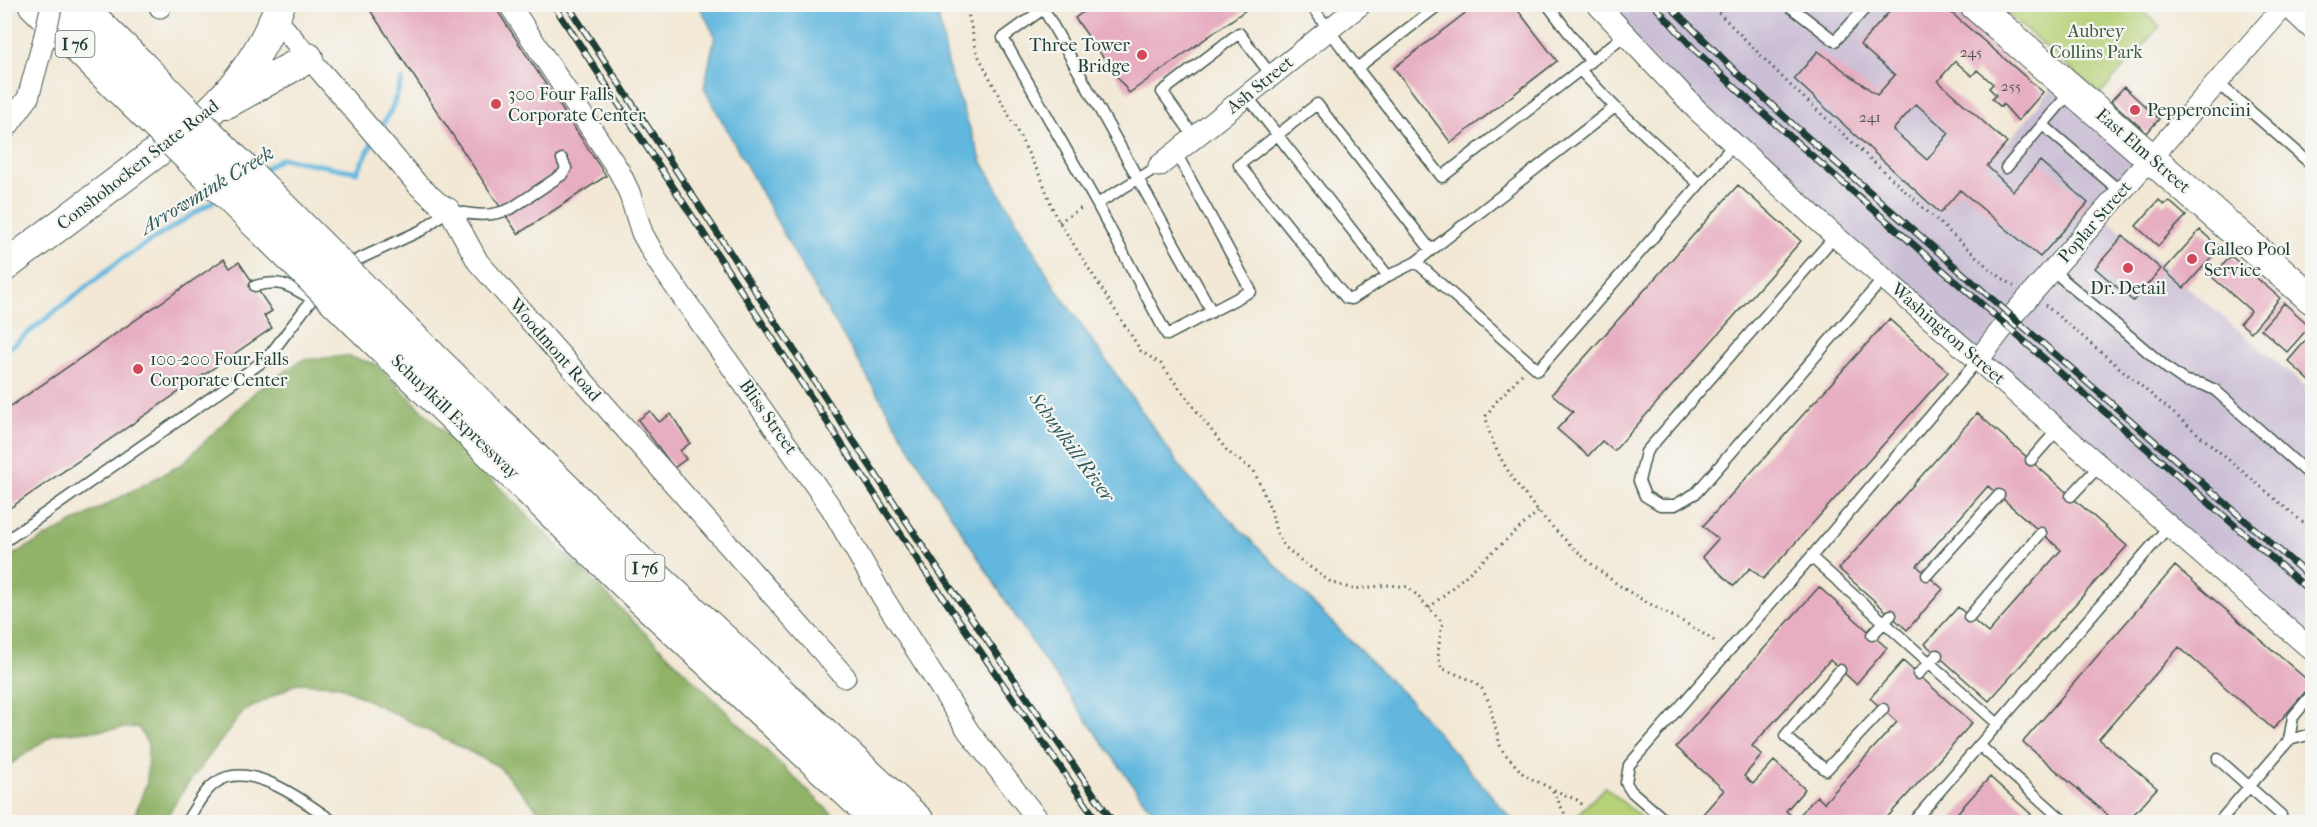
<svg xmlns="http://www.w3.org/2000/svg" width="2317" height="827" font-family="'IM FELL French Canon',serif">
<rect width="100%" height="100%" fill="#f6f6f2"/>
<filter id="ink" filterUnits="userSpaceOnUse"><feTurbulence type="fractalNoise" baseFrequency=".0167" numOctaves="2"/><feDisplacementMap in="SourceGraphic" scale="12" xChannelSelector="R" yChannelSelector="G"/><feConvolveMatrix kernelMatrix="1 2 1 2 8 2 1 2 1" color-interpolation-filters="sRGB"/></filter>
<filter id="wash" filterUnits="userSpaceOnUse"><feTurbulence type="fractalNoise" baseFrequency=".008" numOctaves="4" result="noise"/><feDisplacementMap in="SourceGraphic" scale="24" xChannelSelector="R" yChannelSelector="G"/><feGaussianBlur stdDeviation="1.35" result="paint"/><feColorMatrix in="noise" values="0 0 0 0 0 0 0 0 0 0 0 0 0 0 0 0 0 1.4 0 .05"/><feComposite in="paint" operator="in"/></filter>
<g filter="url(#wash)">
<rect width="100%" height="100%" fill="#f2e8d5"/>
<path fill="#cbbfd5" d="M1597,5H1974L1991,20L1938,81L2007,143L2059,79L2151,158L2105,218L2312,392V650L1835,236Z"/>
<path fill="#b6d177" stroke="#6a8756" stroke-width="1.5" d="M1997,5H2135L2160,26L2100,94Z
M1605,787L1646,822H1585L1577,815Z"/>
<path fill="#90b368" stroke="#58784e" stroke-width="1.5" d="M346,356L376,364L641,629L840,822H549L498,766L338,685L297,683L243,712L187,785L163,822H132L147,782L148,744L138,727L54,734L5,768V559L182,464L257,390L302,360Z"/>
<path fill="#62b7de" stroke="#407a89" stroke-width="1.5" d="M699,5H936L950,73L982,162L1056,289L1187,476L1411,702L1514,822H1164L1145,802L1039,653L935,490L803,269L704,88L715,36Z"/>
<g fill="none" stroke-linecap="round" stroke-linejoin="round">
<path stroke="#62b7de" stroke-width="5" d="M379,131L392,108L402,80
M261,171L282,158L357,172L374,140
M4,352L119,261L217,199"/>
</g>
<g id="blocks">
<path fill="#e7adc1" fill-rule="evenodd" d="M366,4H493L606,176L518,234Z
M1477,4H1513L1557,61L1451,143L1394,68Z
M1896,4H1941L2043,92L2018,121L2003,104L2001,107L1992,99L1996,95L1989,88L1993,84L1977,70L1972,76L1955,61L1938,81L2007,143L1987,166L2013,191L2040,161L2088,203L2040,257L1960,190L1940,213L1794,79L1818,51L1877,95L1895,75L1860,45ZM1916,104L1949,133L1927,160L1893,130Z
M1093,5H1249L1250,7L1129,93L1075,18Z
M2124,87L2159,119L2147,133L2111,101Z
M1738,185L1801,241L1614,451L1602,441L1588,456L1557,429L1573,412L1552,394Z
M2159,200L2164,205L2169,201L2186,216L2158,246L2136,226Z
M2200,230L2220,248L2184,288L2164,270Z
M2123,236L2161,269L2133,301L2095,268Z
M2231,256L2280,298L2251,332L2240,323L2251,311L2212,277Z
M224,259L230,268L239,262L272,311L264,316L272,328L4,512V411Z
M2284,303L2310,326L2287,352L2261,329Z
M1889,319L1948,372L1763,579L1750,568L1734,586L1702,557L1718,539L1703,526Z
M2312,333V383L2288,361Z
M650,411L659,422L671,414L690,443L680,451L686,459L674,468L638,420Z
M1977,413L2127,546L1989,701L1925,644L1958,607L1988,633L2061,550L1988,486L1917,566L1943,589L1907,630L1839,569Z
M2175,566L2312,684L2273,729L2179,647L2099,739L2157,788L2127,822H2116L2023,742Z
M1819,587L1887,648L1856,684L1830,660L1752,746L1762,755L1744,776L1753,784L1774,761L1805,789L1786,811L1796,819L1817,796L1824,803L1897,722L1870,698L1903,661L1972,723L1883,822H1712L1703,814L1724,790L1676,747Z
M1990,777L2031,814L2023,822H1949Z"/>
</g>
</g>
<g filter="url(#ink)">
<use href="#blocks" fill-opacity="0" stroke="#3f574c" stroke-width="1.5"/>
<g fill="none" stroke-linecap="round" stroke-linejoin="round">
<defs>
<path id="lane" d="M1041,4L1212,312
M1050,4L1003,38L1097,204
M1310,4L1357,68
M1440,4L1357,68L1442,177L1625,35
M1547,4L1591,62
M1787,4L1835,41L1869,4
M1580,70L1615,107
M2217,82L2312,165
M1247,96L1388,276
M2043,125L2121,192
M1195,138L1162,92L1239,33L1272,76
M1159,166L1097,204L1167,335L1251,291L1176,153
M2006,168L2072,90
M1699,184L1615,107L1416,262L1538,370L1734,144
M1835,236L1646,452L1639,481L1645,496L1660,505H1675L1696,493L1884,278
M1416,262L1388,276L1352,299L1346,298L1239,165L1317,104L1431,250
M344,266L422,230L449,209C471,216 492,218 512,208L563,174L566,168L562,159
M2052,270L2168,369L2185,381L2202,384L2215,390L2312,477
M255,286C282,279 289,286 312,299
M2031,460L2058,429
M2071,496L2100,465
M4,542L262,362L272,352L320,289
M1811,557L1998,724
M1927,575L1999,495
M1969,617L2041,533
M1872,635L1891,615
M1840,670L1785,736L1826,770L1883,709
M1918,674L1937,655
M2289,740L2308,735L2312,731
M1979,745L2065,822
M2218,759L2281,815
M186,822C195,809 203,791 217,782C250,759 307,803 334,822
M1667,822L1631,791L1626,783L1629,765L1811,557L1978,360
M1913,822L2169,526
M2219,822L2289,740L2293,717L2312,694"/>
<path id="street" d="M159,4L160,7
M509,4L619,171L629,192L642,233L658,262L832,509L882,596L969,732L1040,822
M1597,4L1697,110L1835,236L2312,650
M275,18L418,185L438,203L449,209L478,262L845,677
M4,131L28,98L44,39
M1159,166L1361,4
M1978,360L2012,316L2286,4"/>
<path id="secondary" d="M1974,4L2312,299
M2292,4L2312,23
M227,103L308,58
M4,267L206,115C239,84 265,47 280,4"/>
<path id="highway" d="M35,4L115,83
M77,4L140,66
M379,306L648,571L918,822
M359,323L628,585L881,822"/>
</defs>
<use href="#lane" stroke="#3f574c" stroke-width="13"/>
<use href="#street" stroke="#3f574c" stroke-width="23"/>
<use href="#secondary" stroke="#3f574c" stroke-width="32"/>
<use href="#highway" stroke="#3f574c" stroke-width="35"/>
<path stroke="#3f574c" stroke-width="3" stroke-dasharray="1.5 4.5" stroke-linecap="butt" d="M966,4L977,53L1042,180L1055,215L1141,351L1161,364L1228,452L1254,471L1271,510L1276,531L1284,546L1299,559L1332,583L1354,589L1389,585L1409,587L1442,622L1438,653L1441,668L1471,680L1482,689L1489,702L1501,749L1524,775L1552,789L1569,822
M1710,4L1792,87L1992,271L2014,286
M1059,222L1083,207
M2045,305L2312,530
M1522,374L1495,403L1486,416C1493,476 1577,558 1626,590C1656,609 1688,622 1717,643
M1429,608L1539,511
M1554,790L1577,800L1585,807"/>
<use href="#lane" stroke="#fff" stroke-width="10"/>
<use href="#street" stroke="#fff" stroke-width="21"/>
<use href="#secondary" stroke="#fff" stroke-width="30"/>
<use href="#highway" stroke="#fff" stroke-width="33"/>
<defs>
<path id="rail" d="M553,4L923,568L1098,822
M567,4L939,571L1113,822
M1653,4L1694,49L1754,105L2312,593
M1668,4L1737,73L1799,130L2312,579"/>
</defs>
<use href="#rail" stroke="#1f3d34" stroke-width="7"/>
<use href="#rail" stroke="#f6f6f2" stroke-width="4.5" stroke-dasharray="14" stroke-linecap="butt"/>
<defs>
<path id="street-bridge" d="M44,39L52,4"/>
<path id="highway-bridge" d="M140,66L379,306
M115,83L359,323"/>
</defs>
<use href="#street-bridge" stroke="#3f574c" stroke-width="23" stroke-linecap="butt"/>
<use href="#highway-bridge" stroke="#3f574c" stroke-width="35" stroke-linecap="butt"/>
<use href="#street-bridge" stroke="#fff" stroke-width="21"/>
<use href="#highway-bridge" stroke="#fff" stroke-width="33"/>
</g>
</g>
<g fill="#d1495b" stroke="#f6f6f2" stroke-width="2">
<circle cx="1142" cy="55" r="6"/>
<circle cx="496" cy="104" r="6"/>
<circle cx="2135" cy="110" r="6"/>
<circle cx="2192" cy="259" r="6"/>
<circle cx="2128" cy="268" r="6"/>
<circle cx="138" cy="369" r="6"/>
</g>
<g text-anchor="middle" dominant-baseline="central" stroke-width="4.5" stroke-linejoin="round" paint-order="stroke">
<g font-size="15" fill="#515957">
<text x="1971" y="52">245</text>
<text x="2011" y="86">255</text>
<text x="1870" y="117">241</text>
</g>
<g fill="#f6f6f2" stroke="#60746d" stroke-width="1.5">
<rect x="55.5" y="31" width="39" height="26" rx="4.5"/>
<rect x="625.5" y="555" width="39" height="26" rx="4.5"/>
</g>
<g font-size="16" font-weight="bold" fill="#1f3d34">
<text x="75" y="44">I 76</text>
<text x="645" y="568">I 76</text>
</g>
<g font-size="18" fill="#3d5b41" stroke="#f6f6f2">
<text x="2096" y="31">Aubrey<tspan x="2096" dy="21">Collins Park</tspan></text>
</g>
<g font-size="18" fill="#1f3d34" stroke="#f6f6f2" text-anchor="start">
<text x="1130" y="45" text-anchor="end">Three Tower<tspan x="1130" dy="21">Bridge</tspan></text>
<text x="508" y="94">300 Four Falls<tspan x="508" dy="21">Corporate Center</tspan></text>
<text x="2147" y="110">Pepperoncini</text>
<text x="2204" y="249">Galleo Pool<tspan x="2204" dy="21">Service</tspan></text>
<text x="2128" y="288" text-anchor="middle">Dr. Detail</text>
<text x="150" y="359">100-200 Four Falls<tspan x="150" dy="21">Corporate Center</tspan></text>
</g>
<g font-size="18" fill="#1f3d34" stroke="#f6f6f2">
<text transform="translate(1260 85) rotate(-39)">Ash Street</text>
<text transform="translate(2143 151) rotate(41)">East Elm Street</text>
<text transform="translate(138 165) rotate(-38)">Conshohocken State Road</text>
<text transform="translate(2095 222) rotate(-49)">Poplar Street</text>
<text transform="translate(1948 334) rotate(41)">Washington Street</text>
<text transform="translate(555 350) rotate(49)">Woodmont Road</text>
<text transform="translate(455 417) rotate(44)">Schuylkill Expressway</text>
<text transform="translate(768 417) rotate(55)">Bliss Street</text>
</g>
<g font-size="20" font-style="italic" fill="#305c5e" stroke="#f6f6f2">
<text transform="translate(207 190) rotate(-31)">Arrowmink Creek</text>
<text transform="translate(1072 447) rotate(54)">Schuylkill River</text>
</g>
</g>
<rect width="2317" height="827" fill="none" stroke="#f6f6f2" stroke-width="24"/>
</svg>
